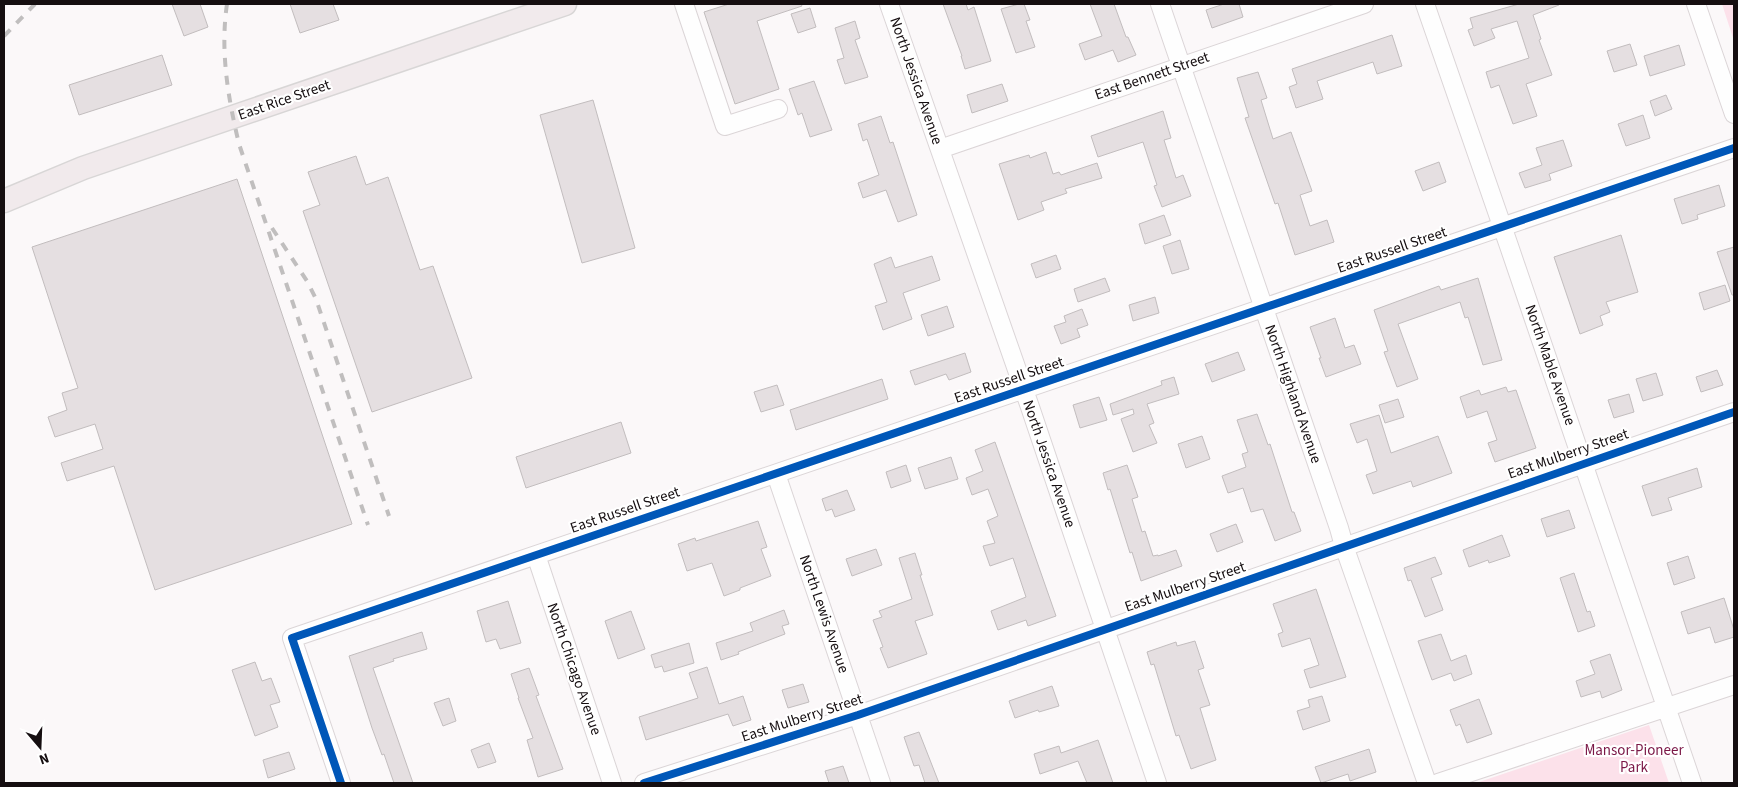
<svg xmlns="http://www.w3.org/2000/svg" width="1738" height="787" font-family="'Source Sans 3',sans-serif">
<rect width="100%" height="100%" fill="#fbf8f9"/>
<path fill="#fce1ea" d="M1722,4H1734V41Z
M1649,725L1669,783H1476Z"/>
<path fill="#e5dfe1" stroke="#c2bdbe" d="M172,4H200L208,27L184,36Z
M290,4H333L339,20L300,33Z
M729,4H801L802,6L757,21L779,89L735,104L704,12Z
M943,4H966L968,10L974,7L991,61L965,69L961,56H962Z
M1019,4H1024L1030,20L1026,21L1035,47L1016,53L1001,9Z
M1090,4H1114L1126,37H1128L1136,55L1118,62L1113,50L1085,60L1079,44L1102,36Z
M1224,4H1239L1243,17L1212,28L1206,10Z
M1519,4H1559V5L1533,15L1541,39L1539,40L1552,75L1526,84L1537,116L1513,124L1499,85L1491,88L1486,72L1529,58L1517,21L1491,29L1495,38L1474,46L1468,30L1473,28L1470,18Z
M810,8L816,27L798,33L791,14Z
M855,21L860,38L855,40L868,77L845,84L837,60L844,58L835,28Z
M1392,35L1402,66L1377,74L1373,62L1317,81L1323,99L1296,108L1289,87L1297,84L1292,69Z
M1630,44L1637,65L1614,72L1607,51Z
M1679,45L1685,65L1650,76L1644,56Z
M162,55L172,85L79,115L69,85Z
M1258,72L1267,98L1261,100L1273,139L1291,132L1312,191L1300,195L1310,226L1327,220L1334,242L1295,255L1278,203L1275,204L1252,138L1245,118L1249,117L1237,78Z
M814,81L832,130L810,137L802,113L798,115L789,89Z
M1002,84L1008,101L972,113L967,95Z
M1666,95L1672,109L1655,116L1650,101Z
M593,100L635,248L582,263L540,115Z
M1163,111L1171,138L1164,140L1176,178L1183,175L1191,196L1162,207L1154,186L1157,185L1143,142L1098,157L1091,136Z
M1643,115L1650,138L1626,146L1618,124Z
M881,116L890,143L893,142L917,215L898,222L886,190L863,198L858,183L879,175L867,139L863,141L858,124Z
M1563,140L1572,166L1549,174L1551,180L1525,188L1519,173L1542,165L1536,148Z
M1046,152L1053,174L1059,172L1061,175L1097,163L1102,178L1065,189L1067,193L1041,202L1044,210L1018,220L999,164L1029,155L1030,158Z
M356,156L366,185L388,177L420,270L433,266L472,378L372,412L303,211L320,205L308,172Z
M1439,162L1446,182L1423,191L1415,171Z
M237,179L352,524L155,590L114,466L67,481L61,463L103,449L95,424L55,437L48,417L67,410L62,393L78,388L32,247Z
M1719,185L1725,206L1697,215L1698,219L1682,224L1674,199Z
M1164,215L1171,235L1145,244L1139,224Z
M1621,235L1638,292L1606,302L1610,312L1600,316L1603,325L1580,334L1554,257Z
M1180,240L1189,269L1172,274L1163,246Z
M1734,247V295H1732L1717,252Z
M1056,255L1061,269L1036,278L1031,264Z
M932,256L940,280L903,293L912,319L883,330L875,306L887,302L874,264L891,257L895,268Z
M1105,278L1110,291L1078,302L1074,289Z
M1478,278L1502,360L1483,365L1468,317L1465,318L1460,302L1398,324L1418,379L1397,387L1384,352L1388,351L1374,310L1439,286L1441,290Z
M1725,285L1730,301L1704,310L1699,293Z
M1155,297L1159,313L1133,321L1129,305Z
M947,306L954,327L928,336L921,315Z
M1082,309L1088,325L1077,329L1080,337L1061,344L1054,326L1066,322L1064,316Z
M1335,318L1345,348L1354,345L1361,364L1326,377L1319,358H1321L1310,327Z
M1238,352L1245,370L1212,382L1205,364Z
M965,353L971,372L949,380L946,374L915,385L910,371Z
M1717,370L1723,385L1701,392L1696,377Z
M1656,373L1663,395L1643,401L1636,379Z
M1174,377L1179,394L1147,404L1154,423L1149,425L1157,443L1133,452L1121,419L1134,414L1133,409L1113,415L1110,404L1162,385L1161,381Z
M882,379L888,399L796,430L790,410Z
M777,385L784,405L761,412L754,392Z
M1506,387L1508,392L1516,390L1536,448L1495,462L1488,443L1497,440L1487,411L1467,418L1460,397L1479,390L1481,395Z
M1629,394L1634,412L1614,418L1608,400Z
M1099,397L1107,420L1080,428L1073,405Z
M1398,399L1404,417L1385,423L1379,405Z
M1257,414L1268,445L1270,444L1292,512H1294L1301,531L1275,541L1263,509L1251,512L1243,488L1228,493L1222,476L1246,467L1242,454L1248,452L1237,420Z
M1379,415L1391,453L1438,436L1452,473L1413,487L1411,481L1373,494L1366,475L1377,471L1367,439L1357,443L1350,424Z
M621,422L631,453L526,488L516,457Z
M1202,436L1210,459L1186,468L1178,444Z
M995,442L1056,616L1028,626L1026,620L998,630L991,611L1026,597L1013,558L990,566L983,546L995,543L987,521L998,516L988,489L972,495L966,478L983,471L975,450Z
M951,457L958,479L925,489L918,468Z
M906,465L911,481L891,488L886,472Z
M1127,465L1138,497L1132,499L1142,532L1145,531L1153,556L1158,555V556L1176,550L1182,566L1141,581L1132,552L1130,553L1110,489L1108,490L1103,473Z
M1697,468L1702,487L1668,498L1672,510L1652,516L1642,486Z
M847,490L855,510L835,517L832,509L826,511L822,499Z
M1569,510L1575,528L1547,537L1541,519Z
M758,521L767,547L761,549L771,576L740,588V590L724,596L712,563L687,571L678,544L695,538L696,541Z
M1236,524L1243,542L1217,552L1210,534Z
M1502,535L1510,556L1489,563L1488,560L1469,567L1463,550Z
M876,549L882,565L852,576L846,559Z
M915,553L922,575H920L933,615L915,621L927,654L888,668L880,648L883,647L873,620L882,617L879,611L912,599L899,558Z
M1688,556L1695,578L1674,585L1667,563Z
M1435,557L1442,574L1431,578L1443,610L1425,617L1411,580L1408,581L1404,568Z
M1574,573L1587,612L1590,611L1595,626L1578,632L1560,578Z
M1316,589L1346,677L1310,688L1304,670L1319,665L1310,638L1282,647L1278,634L1283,632L1273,604Z
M1724,598L1734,630V637L1715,643L1710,627L1688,634L1681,612Z
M508,601L521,643L500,649L496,639L486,642L477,611Z
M784,610L789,624L782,626L785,634L738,652L739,654L721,660L716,643L753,631L750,623Z
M631,611L645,649L618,659L605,621Z
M422,632L427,649L393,659L394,661L373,668L413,783H394L384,754L382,755L372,728L349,656Z
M1441,634L1451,661L1466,655L1472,674L1454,681L1451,673L1432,680L1418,641Z
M1195,641L1204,668L1198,670L1210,705L1200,708L1216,760L1191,769L1179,735L1176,736L1154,664L1151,665L1147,652L1176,642L1177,646Z
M689,643L694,663L664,672L662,666L655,668L651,655Z
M1610,654L1622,690L1602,698L1600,691L1581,697L1576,681L1595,674L1590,661Z
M255,662L262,681L271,678L280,702L270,705L278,727L255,736L232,670Z
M707,667L719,704L743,696L751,720L733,726L728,714L646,740L639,717L698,698L689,673Z
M529,668L539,695L536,696L563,769L538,777L527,740L533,738L518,698H519L511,674Z
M803,684L809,702L788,708L782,690Z
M1052,686L1059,706L1039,712L1038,710L1015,718L1009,701Z
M1322,696L1330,721L1303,730L1297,711L1310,707L1308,700Z
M449,698L456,721L443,726L434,703Z
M1479,699L1492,734L1467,743L1460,724L1456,726L1450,710Z
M919,732L930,760L939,783H925L919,765L914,766L904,737Z
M1098,740L1113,783H1087L1078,761L1040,774L1034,754L1059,746L1061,753Z
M489,743L496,762L478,768L471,750Z
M1369,749L1376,772L1350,781L1348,774L1321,783L1315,767Z
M289,752L295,769L268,778L263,760Z
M843,766L849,783H829L825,771Z"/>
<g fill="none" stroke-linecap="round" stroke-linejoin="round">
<defs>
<path id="minor" d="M684,4L725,126L778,109
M889,4L1030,407L1157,783
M1160,4L1339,528L1344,546L1427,783
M1425,4L1509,246L1692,783
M1696,4L1734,114
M940,149L1364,4
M776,474L881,783
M536,555L612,783
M341,783L292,638L1734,148
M644,783L858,715L1734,412
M1438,783L1734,685"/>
<path id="major" d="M4,201L83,168L565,4"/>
</defs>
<use href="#minor" stroke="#dbd5d7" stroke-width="20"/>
<use href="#major" stroke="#d8d6d6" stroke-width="25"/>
<use href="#minor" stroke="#fefefe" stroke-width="18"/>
<use href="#major" stroke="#f1eaec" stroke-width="22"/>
<path stroke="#c0bebe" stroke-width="4" stroke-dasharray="9 9" stroke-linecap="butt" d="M227,4C220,51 228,98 239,144L368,525
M4,36L35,4
M272,228L307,281L316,299L389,516"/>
<defs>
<path id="cycleway" d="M341,783L292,638L1734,148
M644,783L858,715L1734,412"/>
</defs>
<use href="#cycleway" stroke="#fff" stroke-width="11"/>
<use href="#cycleway" stroke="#0057b8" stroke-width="8"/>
</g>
<g text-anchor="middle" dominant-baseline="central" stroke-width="4.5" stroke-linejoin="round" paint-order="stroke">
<g font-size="15" fill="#150e10" stroke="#fff">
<text transform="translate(1152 76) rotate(-19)">East Bennett Street</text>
<text transform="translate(916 81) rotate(71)">North Jessica Avenue</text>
<text transform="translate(284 100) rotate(-19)">East Rice Street</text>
<text transform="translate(1392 250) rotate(-19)">East Russell Street</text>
<text transform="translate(1550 365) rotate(71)">North Mable Avenue</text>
<text transform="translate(1009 380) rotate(-19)">East Russell Street</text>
<text transform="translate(1293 394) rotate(71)">North Highland Avenue</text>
<text transform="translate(1568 454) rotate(-19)">East Mulberry Street</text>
<text transform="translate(1049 464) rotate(71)">North Jessica Avenue</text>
<text transform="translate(625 510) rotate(-19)">East Russell Street</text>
<text transform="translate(1185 587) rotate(-19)">East Mulberry Street</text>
<text transform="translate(824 614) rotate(71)">North Lewis Avenue</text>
<text transform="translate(574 669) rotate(71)">North Chicago Avenue</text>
<text transform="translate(802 718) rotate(-18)">East Mulberry Street</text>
</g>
<g font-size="15" fill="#7a1746" stroke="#fff">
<text x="1634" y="750">Mansor-Pioneer<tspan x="1634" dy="17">Park</tspan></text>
</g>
</g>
<rect width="1738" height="787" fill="none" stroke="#150e10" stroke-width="10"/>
<g transform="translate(40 747) rotate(161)" stroke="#ffffff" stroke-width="4" paint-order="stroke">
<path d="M0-4L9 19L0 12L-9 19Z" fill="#150e10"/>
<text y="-8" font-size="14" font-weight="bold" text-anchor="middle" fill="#150e10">N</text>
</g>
</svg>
